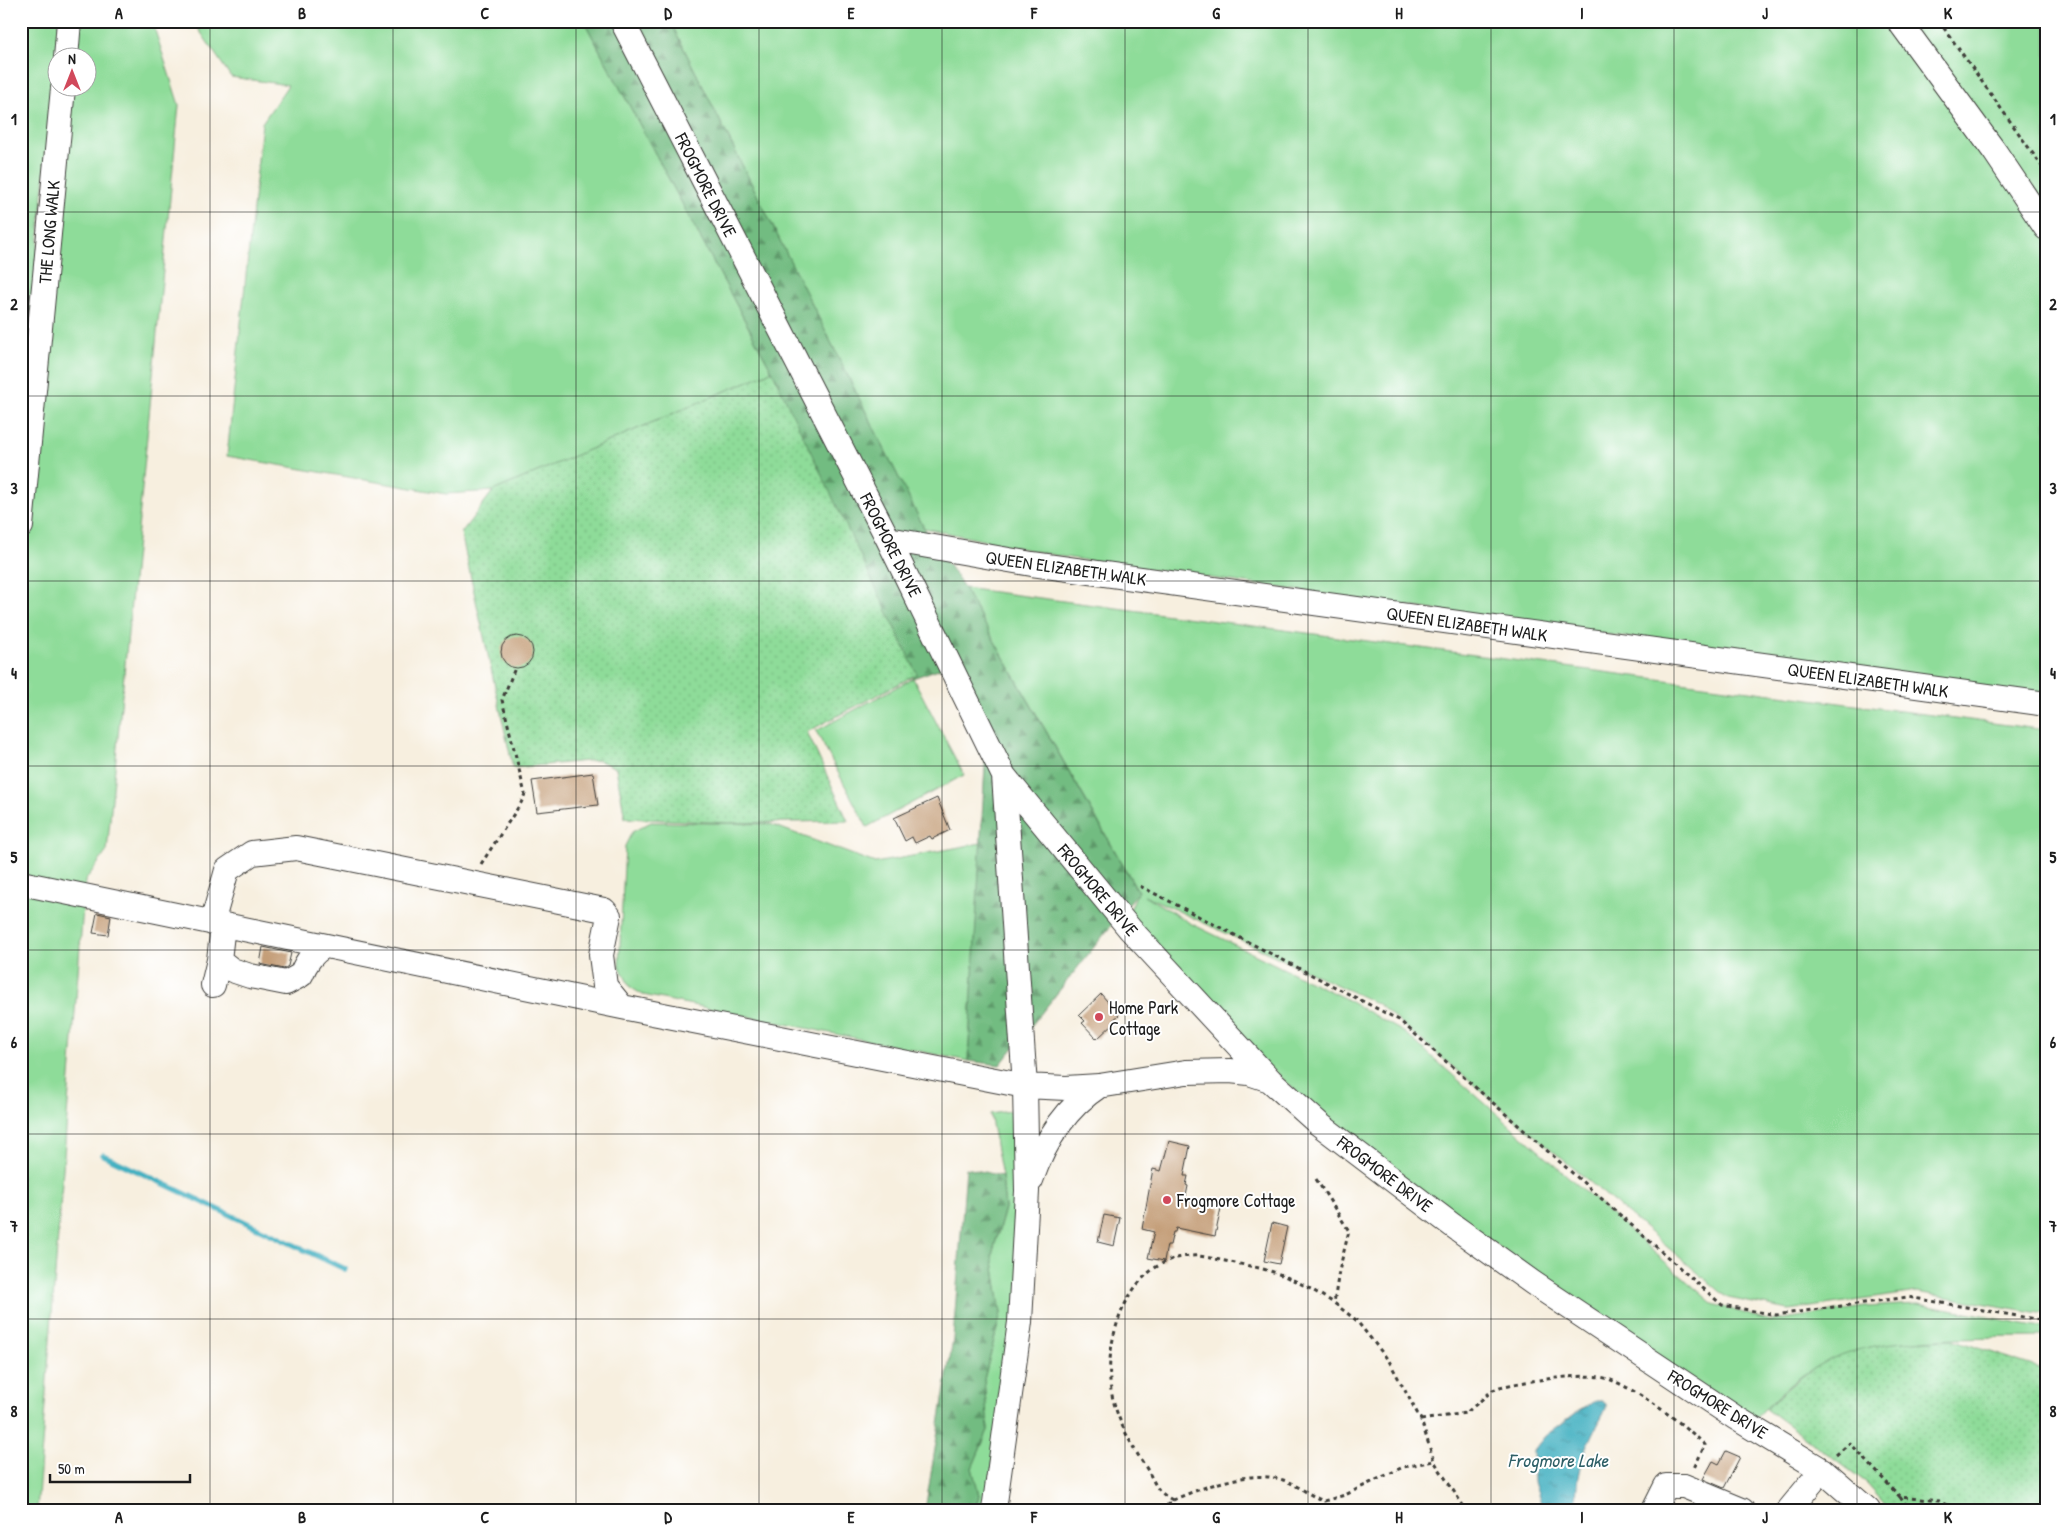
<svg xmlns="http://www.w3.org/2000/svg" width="2067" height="1531" font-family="'Patrick Hand',sans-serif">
<defs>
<pattern id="forest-firs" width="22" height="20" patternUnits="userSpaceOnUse" patternTransform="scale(1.25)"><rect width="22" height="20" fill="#72bc81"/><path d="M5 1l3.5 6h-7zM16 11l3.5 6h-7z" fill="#5d9869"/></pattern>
<pattern id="park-dots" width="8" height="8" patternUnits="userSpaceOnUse" patternTransform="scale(1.25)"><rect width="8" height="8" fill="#8edc99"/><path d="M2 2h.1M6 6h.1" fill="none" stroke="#7abc83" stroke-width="1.8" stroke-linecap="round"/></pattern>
<pattern id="water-ripples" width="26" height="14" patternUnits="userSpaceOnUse" patternTransform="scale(1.25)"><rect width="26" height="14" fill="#43b0c1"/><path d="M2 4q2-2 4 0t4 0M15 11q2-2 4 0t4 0" fill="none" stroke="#378e9c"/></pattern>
</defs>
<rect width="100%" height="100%" fill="#fff"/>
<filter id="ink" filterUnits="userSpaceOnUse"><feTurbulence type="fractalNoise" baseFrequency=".02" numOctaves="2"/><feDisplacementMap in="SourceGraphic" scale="10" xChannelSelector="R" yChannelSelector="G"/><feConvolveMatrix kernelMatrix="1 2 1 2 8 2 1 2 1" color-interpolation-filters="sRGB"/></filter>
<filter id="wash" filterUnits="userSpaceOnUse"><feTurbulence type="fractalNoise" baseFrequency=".0096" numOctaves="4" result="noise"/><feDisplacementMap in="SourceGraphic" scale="20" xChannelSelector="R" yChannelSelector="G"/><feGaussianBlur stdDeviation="1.12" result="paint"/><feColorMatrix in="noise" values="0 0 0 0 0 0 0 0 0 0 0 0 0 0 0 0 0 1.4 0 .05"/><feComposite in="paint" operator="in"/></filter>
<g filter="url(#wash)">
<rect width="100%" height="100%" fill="#f7efdf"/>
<path fill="#8edc99" stroke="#557c5a" d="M21,21H58L59,28L21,424Z
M81,21H152L179,105L107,851L85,881L37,1510H21V588L72,88H88V58L75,57L77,34Z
M193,21H584L772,371L493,491L446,494L227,456L262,123L288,85L231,77Z
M670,21H2046V697L1063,557L924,528Z
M964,588L2046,730V1314L1917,1292L1789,1310L1728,1298L1378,1004L1144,895L1190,923L1344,998L1405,1033L1713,1304L1771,1321L1864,1307L1918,1304L2046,1328V1337C1979,1338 1909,1334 1845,1356C1837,1359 1828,1361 1820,1365C1796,1377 1773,1398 1756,1419L1635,1346L1347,1137L1263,1062L1128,914L1138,891Z
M913,678L964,775L867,827L816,731Z
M651,822L770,824L875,863L981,843L968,1061L643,995L630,987L619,965L625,846L632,832Z
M1016,1110L1021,1278L986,1510H975L979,1495L972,1468L988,1430L984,1379L1001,1313L992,1255L1005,1208L1002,1176L990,1114Z"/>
<path fill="url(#forest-firs)" stroke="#476c4e" d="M584,21H670L924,528L964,588L1138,892L1000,1065L968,1061L986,748L944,667L913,678L772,371Z
M966,1168L1002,1176L1005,1208L992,1255L1001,1313L984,1379L988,1430L972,1468L979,1495L975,1510H925L953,1339Z"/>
<path fill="url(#park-dots)" stroke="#557c5a" d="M772,371L917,674L807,732L848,821L730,823L625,818L616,768L598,760L513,768L461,533L493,491Z
M1951,1339L2046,1370V1510H1891L1867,1483L1765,1408C1782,1393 1799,1377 1819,1365C1858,1343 1907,1341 1951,1339Z"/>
<path fill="url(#water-ripples)" stroke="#30666e" d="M1596,1401H1602L1606,1404V1409C1590,1440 1571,1474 1578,1510H1543L1534,1482L1533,1451L1545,1436L1577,1412Z"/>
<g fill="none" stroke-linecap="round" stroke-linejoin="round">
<path stroke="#43b0c1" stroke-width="5.5" d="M103,1155L345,1269"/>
</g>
<g id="blocks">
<path fill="#c49e78" d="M501 652a16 16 0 1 1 32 0a16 16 0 1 1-32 0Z
M593,773L598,805L537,812L532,781Z
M937,798L950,830L932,839L930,836L915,843L912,837L905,841L894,818Z
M97,913L111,916L108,935L93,933Z
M263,947L291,953L288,966L284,969L260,964Z
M1101,994L1119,1015L1113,1020L1115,1022L1097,1039L1082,1023L1085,1021L1079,1015Z
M1169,1141L1190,1146L1184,1176H1188L1186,1185L1188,1186L1185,1201L1221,1208L1215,1236L1176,1228L1175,1232H1173L1170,1245H1167L1164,1261L1148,1258L1154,1232L1142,1229L1153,1169L1161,1171Z
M1104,1215L1120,1218L1114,1246L1098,1242Z
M1272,1223L1287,1227L1279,1264L1264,1261Z
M1726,1451L1740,1457L1724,1488L1703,1479L1713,1461L1719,1464Z"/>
</g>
</g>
<g filter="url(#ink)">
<use href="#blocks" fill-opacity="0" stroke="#3d3c39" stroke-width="1"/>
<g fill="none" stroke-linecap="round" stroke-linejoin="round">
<defs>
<path id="minor" d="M622,21L888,539L1004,776L1130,929L1271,1081L1319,1124L1452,1225L1533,1283L1736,1418L1822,1470L1868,1510
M1899,21L1995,152L2046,228
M66,58L69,21
M21,526L63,88
M888,539L1032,564L2046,704
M1004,776L1025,1086L1066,1088L1099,1086L1186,1072L1230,1071L1249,1073L1270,1080
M21,883L622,1007L1025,1086L1027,1191L1020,1322L994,1510
M212,923L227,870L252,853L296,848L604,910L609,916L601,955L605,986L622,1007
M223,925L219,960L232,970L250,976L286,983L301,975C306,962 312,954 324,946
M213,985L219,960
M1031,1180C1044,1143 1065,1108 1099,1086
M1654,1510L1666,1486H1684L1742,1510
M1789,1510L1822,1470"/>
</defs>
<use href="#minor" stroke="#3d3c39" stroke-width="26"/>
<path stroke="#3d3c39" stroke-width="3" stroke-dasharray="4 4" stroke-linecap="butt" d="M1939,21L2046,172
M481,864L521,803L525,794L502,700L515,668
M1140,886L1399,1020L1722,1305L1776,1315L1908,1297L2046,1321
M1316,1179L1349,1231L1339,1271L1334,1303L1356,1320L1389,1361L1421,1420L1434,1461L1466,1510
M1421,1420L1466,1413L1493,1390L1500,1387C1525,1381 1575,1374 1600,1377C1625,1380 1687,1426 1705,1445L1694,1468
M1836,1455L1850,1443L1900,1497L1939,1501L1956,1510
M1900,1497L1909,1510
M1173,1500C1203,1487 1250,1469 1283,1480C1298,1485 1310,1496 1324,1501L1345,1495L1403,1467L1434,1461
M1161,1510L1173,1500C1155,1492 1155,1481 1145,1466C1130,1443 1116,1418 1111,1390C1103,1339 1129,1258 1191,1256C1202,1255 1214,1259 1225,1261C1244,1265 1265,1268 1284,1276C1301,1283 1318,1293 1334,1303"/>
<use href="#minor" stroke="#fff" stroke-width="24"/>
</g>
</g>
<path fill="none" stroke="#1c1c1c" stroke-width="1" stroke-opacity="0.55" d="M210,21V1510M393,21V1510M576,21V1510M759,21V1510M942,21V1510M1125,21V1510M1308,21V1510M1491,21V1510M1674,21V1510M1857,21V1510M21,212H2046M21,396H2046M21,581H2046M21,766H2046M21,950H2046M21,1134H2046M21,1319H2046"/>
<g fill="#d1495b" stroke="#fff" stroke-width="2">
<circle cx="1099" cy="1017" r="5"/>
<circle cx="1167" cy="1200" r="5"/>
</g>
<g text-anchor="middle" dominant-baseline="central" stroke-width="4" stroke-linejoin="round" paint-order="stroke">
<g font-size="18" fill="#1c1c1c" stroke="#fff">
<text transform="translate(706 185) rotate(63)">FROGMORE DRIVE</text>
<text transform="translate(49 232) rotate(-85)">THE LONG WALK</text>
<text transform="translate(891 545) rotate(63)">FROGMORE DRIVE</text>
<text transform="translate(1066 568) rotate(8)">QUEEN ELIZABETH WALK</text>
<text transform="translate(1467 624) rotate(8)">QUEEN ELIZABETH WALK</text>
<text transform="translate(1868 680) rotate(8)">QUEEN ELIZABETH WALK</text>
<text transform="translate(1098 890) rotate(50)">FROGMORE DRIVE</text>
<text transform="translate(1385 1174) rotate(37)">FROGMORE DRIVE</text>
<text transform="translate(1718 1404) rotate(32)">FROGMORE DRIVE</text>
</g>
<g font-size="18" fill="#1c1c1c" stroke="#fff" text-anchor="start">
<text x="1109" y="1007">Home Park<tspan x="1109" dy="21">Cottage</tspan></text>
<text x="1177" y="1200">Frogmore Cottage</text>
</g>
<g font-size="19" font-style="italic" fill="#2e5f66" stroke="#fff">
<text x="1558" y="1460">Frogmore Lake</text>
</g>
</g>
<rect width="2067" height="1531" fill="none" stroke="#fff" stroke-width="55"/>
<g transform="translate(72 72)"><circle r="24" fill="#ffffff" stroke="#a4a4a4"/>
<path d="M0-4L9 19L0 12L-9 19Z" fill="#d1495b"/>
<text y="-8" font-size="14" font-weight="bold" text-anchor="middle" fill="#1c1c1c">N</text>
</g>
<path d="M50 1474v8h140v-8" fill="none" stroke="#1c1c1c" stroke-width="2.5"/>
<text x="58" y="1474" font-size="15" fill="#1c1c1c" stroke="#ffffff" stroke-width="4" paint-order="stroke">50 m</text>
<rect x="28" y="28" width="2012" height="1476" fill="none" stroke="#1c1c1c" stroke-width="2"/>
<g font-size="16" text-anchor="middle" font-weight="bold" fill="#1c1c1c">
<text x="119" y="19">A</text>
<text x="302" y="19">B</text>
<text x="485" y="19">C</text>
<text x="668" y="19">D</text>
<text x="851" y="19">E</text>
<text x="1034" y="19">F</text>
<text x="1216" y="19">G</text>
<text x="1399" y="19">H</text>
<text x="1582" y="19">I</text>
<text x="1765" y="19">J</text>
<text x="1948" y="19">K</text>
<text x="14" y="125">1</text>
<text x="2053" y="125">1</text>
<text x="14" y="310">2</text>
<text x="2053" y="310">2</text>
<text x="14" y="494">3</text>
<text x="2053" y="494">3</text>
<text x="14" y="679">4</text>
<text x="2053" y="679">4</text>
<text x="14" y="863">5</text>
<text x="2053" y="863">5</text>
<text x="14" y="1048">6</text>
<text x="2053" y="1048">6</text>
<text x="14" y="1232">7</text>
<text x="2053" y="1232">7</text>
<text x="14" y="1417">8</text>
<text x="2053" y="1417">8</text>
<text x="119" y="1523">A</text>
<text x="302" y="1523">B</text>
<text x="485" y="1523">C</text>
<text x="668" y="1523">D</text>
<text x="851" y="1523">E</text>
<text x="1034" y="1523">F</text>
<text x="1216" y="1523">G</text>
<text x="1399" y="1523">H</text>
<text x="1582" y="1523">I</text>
<text x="1765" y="1523">J</text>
<text x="1948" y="1523">K</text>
</g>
</svg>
